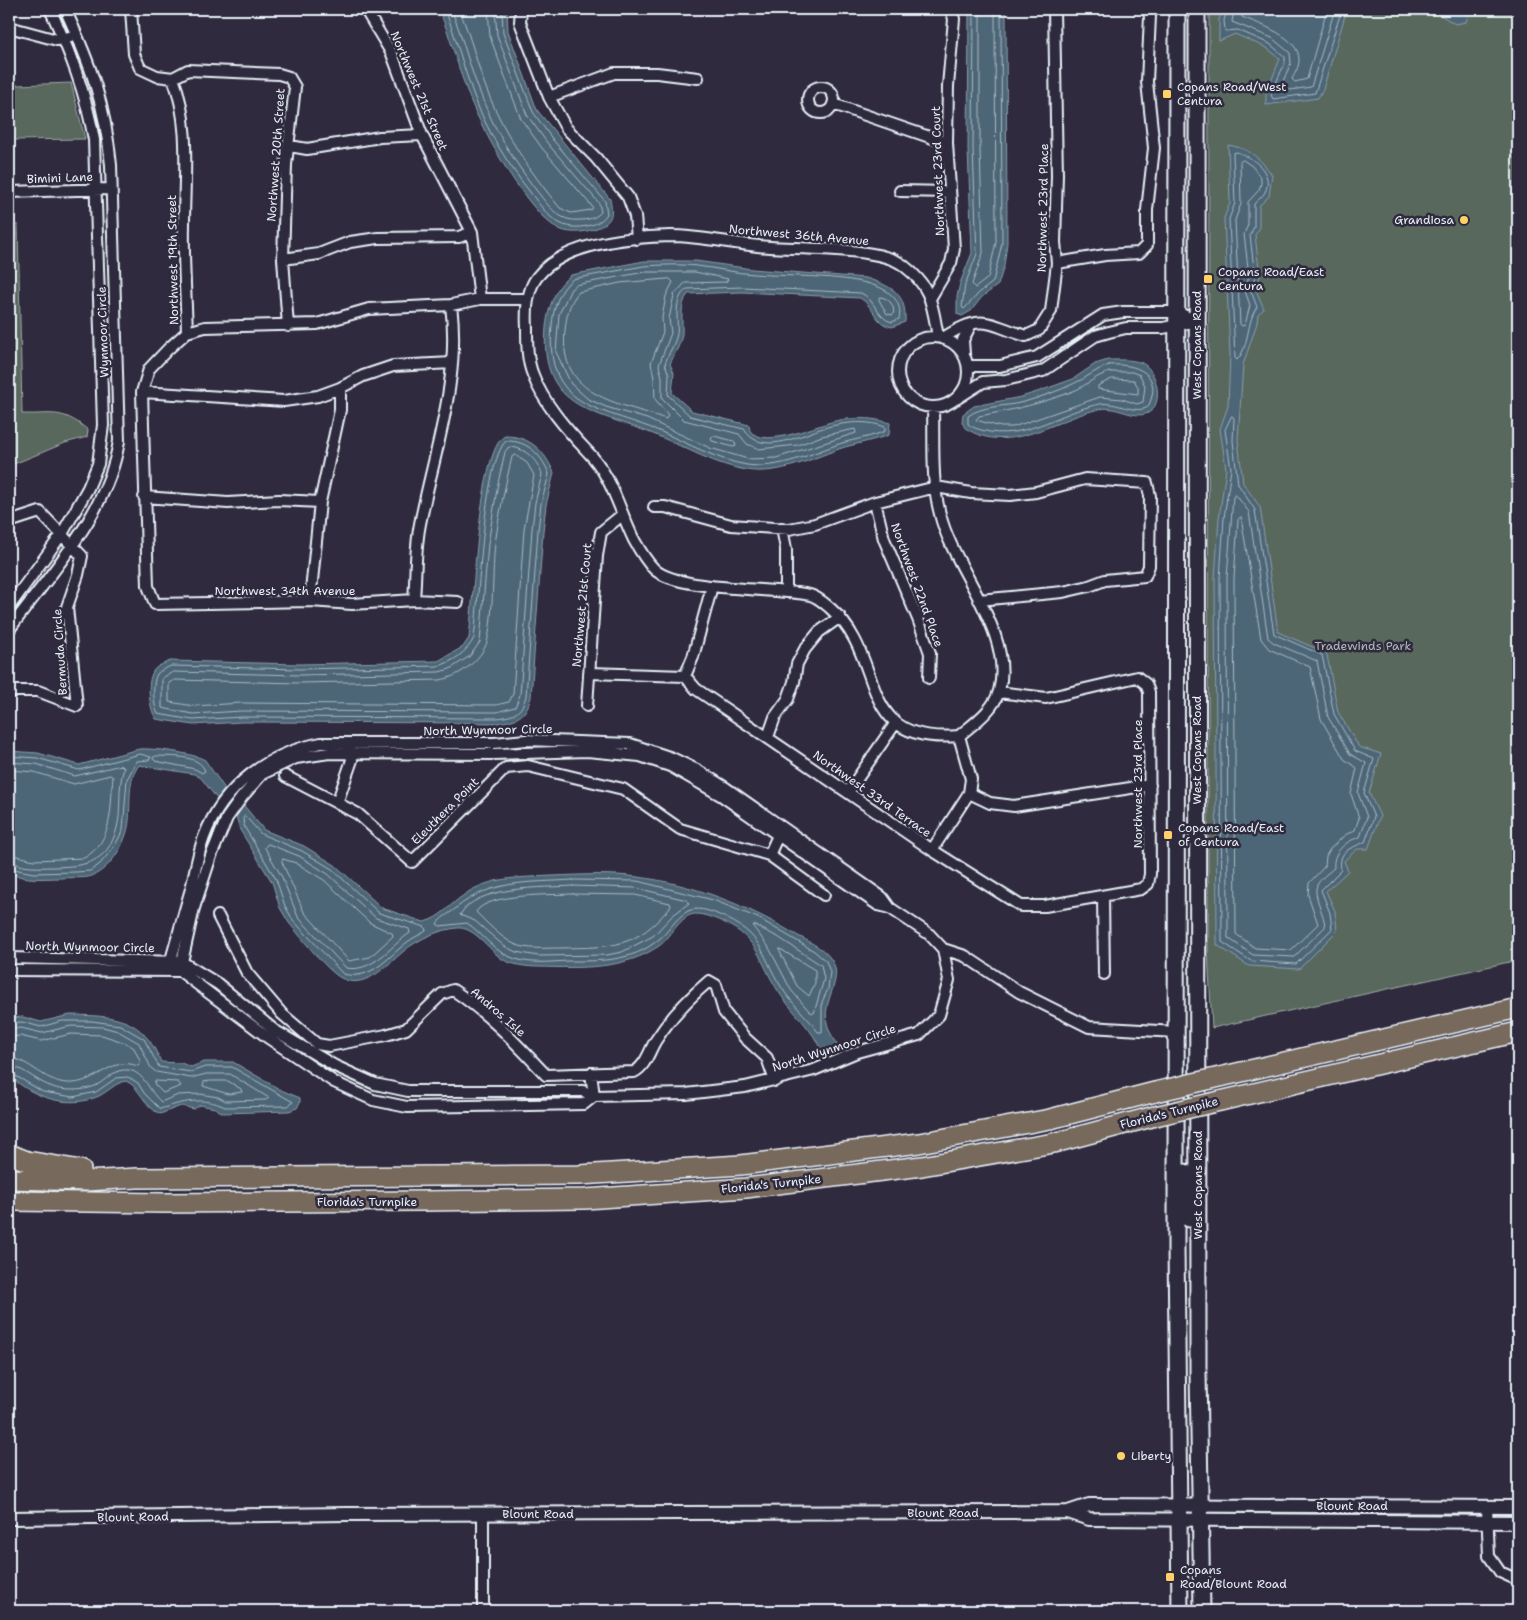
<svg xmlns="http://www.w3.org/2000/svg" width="1527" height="1620" font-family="'Shantell Sans',sans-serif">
<rect width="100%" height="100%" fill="#2f2a3d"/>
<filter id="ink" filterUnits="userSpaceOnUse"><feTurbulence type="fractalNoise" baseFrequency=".02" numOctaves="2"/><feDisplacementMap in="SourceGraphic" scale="10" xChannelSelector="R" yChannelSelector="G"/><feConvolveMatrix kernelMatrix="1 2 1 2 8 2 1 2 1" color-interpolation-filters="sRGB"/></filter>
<g filter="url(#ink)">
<path fill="#59675d" stroke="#a0acaa" d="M1209,9H1518V960L1212,1028L1208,951Z
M9,82L17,85L71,83L85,139L9,140Z
M9,223L18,225L22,414C54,415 61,408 88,430L87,437L65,443L9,466Z"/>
<path fill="#4d6677" stroke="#8b9eab" d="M439,9H507L508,31L537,110L610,199C612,209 614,219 603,225C591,232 572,235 559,229C528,214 483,132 470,99C458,69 451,38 439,9Z
M969,9H1006L1007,243L1004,266L998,285L982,297L971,311L962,316L957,314V297L960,283L972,253L968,149Z
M1224,9H1347L1323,89L1318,98L1266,105V94L1280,59L1267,48L1235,34L1219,41V19Z
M1431,9H1470L1466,22L1455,24Z
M1228,145C1250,149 1259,157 1272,175L1269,196L1259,206V229L1255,235L1260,277L1256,290L1264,309L1258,314L1257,323L1243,365L1238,440L1243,483L1260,507L1278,632L1315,648L1326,650L1338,712L1359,747L1381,754L1369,793L1380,816L1368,849H1357L1344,861L1348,871L1326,891L1335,911L1337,931L1299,969L1249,966L1217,945L1215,578L1219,518L1226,469L1220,429L1228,406L1230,354L1224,218L1230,203Z
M644,261H696L752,269L866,278C891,286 907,293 905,322L892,327C874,324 875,307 860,298L742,292L688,294C679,306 683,320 682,334C681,344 674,355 670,364L674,373L672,393L692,411L749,425L750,431C767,450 819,423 840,420C857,417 874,418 890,423L889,435C875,440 860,443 845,447C814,457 781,476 746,470C715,465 687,448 658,436C600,411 538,412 546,327C548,308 555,286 571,275Z
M1108,360C1119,360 1132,359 1142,363C1157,370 1165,404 1148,413C1133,420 1116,405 1100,409C1056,418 1010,457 965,428L962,422L963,414L974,406L1021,397L1037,392L1073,379L1095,364Z
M505,436C530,436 545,451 554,473L546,505L543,531L531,697C526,717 517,720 498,723L241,722L193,725L156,719C149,709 145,677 156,668C159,665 166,663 170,661L300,664L438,661L463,647L469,638C473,606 479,447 505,436Z
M139,749C153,748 193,753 205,760L225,789L218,800L201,778L194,774L139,765C127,781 131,802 129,821C127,841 112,868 92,876C83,879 70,877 61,878C44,878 24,881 9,872V751L38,753L79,765Z
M241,802L264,830L304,846L335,865L382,908L424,922C441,918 450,904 464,895C473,888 484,884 495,881C513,877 533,877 552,876C579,875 611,873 638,877C693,884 746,905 793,933C805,940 823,947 831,959C849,984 808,1007 837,1043L822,1052C813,1030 797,1017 783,998C759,966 763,940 721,921C713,918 704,914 695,914C680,915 671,938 659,946C624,970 580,968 539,967C527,967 512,965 502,959C489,950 474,926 457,928C440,930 426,936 412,945C393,957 368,993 341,978C326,970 301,937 289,923L280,908L272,882L240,830L235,812Z
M70,1015C115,1016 142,1016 161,1062L181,1063L191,1067L204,1062H233L281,1090L300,1098V1102L297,1108L289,1111L223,1113L215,1108L200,1105L194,1109L181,1106L160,1114C144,1107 140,1087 126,1081C115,1083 109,1091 99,1096C69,1110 31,1097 9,1075V1018L23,1017L41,1022Z"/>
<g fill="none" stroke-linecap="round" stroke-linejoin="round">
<path stroke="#aab9c4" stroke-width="1" d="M445,9C456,37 463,67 474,96C487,131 507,163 530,192C544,210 555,229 580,227C591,226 601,223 607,214L605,201L553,140L533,112L503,33L502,9
M451,9C463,37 469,67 481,95C494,130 514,161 536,190C549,206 558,222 580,220C588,220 596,218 601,212L599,203L548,144L527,115L497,35L495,9
M459,9C471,36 477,66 488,93C505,135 531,173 560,208L571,213L591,210L593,208L590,204L542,148L521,119L490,37L488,9
M974,9L973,149L977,254L965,285L962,307L964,309L979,293L993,282L1002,243L1001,9
M980,9V149L983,253L972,284L975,288L988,278L996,242L995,9
M1228,9L1224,20L1225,31L1238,30L1270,44L1285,57V62L1271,95L1273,99L1315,93L1342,9
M1234,9L1232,22L1272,38L1290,53L1291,63L1280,88L1283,91L1311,87L1335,9
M1242,9V17C1259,24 1300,37 1299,60C1299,67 1295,73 1292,79L1295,82L1307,79L1327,9
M1236,152C1252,156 1275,173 1265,192C1263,197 1257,200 1254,204V227L1250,235L1255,277L1251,291L1257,307C1247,319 1249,349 1237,360L1235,358L1229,219L1235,203L1233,154Z
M1243,160L1252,166L1261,178V183L1259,190L1248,202V225L1244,234L1249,276L1245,291L1250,305L1245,325L1242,326L1240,324L1235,220L1241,204L1240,162Z
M644,266C662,265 680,264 697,266C716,268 735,273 754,274C787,277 854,274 883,289C895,296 902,305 899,319L892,322C877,319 875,299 861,293L742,287L687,289C672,300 679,319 677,334C675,344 668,354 665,364L669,375L668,395L690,416L744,429C760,456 797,437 820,429C840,423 865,419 885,427V431C872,437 856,439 842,443C812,453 779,470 747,465C716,460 688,443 659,431C601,407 544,409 552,326C553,309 559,289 573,279Z
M645,272H695L728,279L726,282L685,283L674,295L669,319L671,333L659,365L662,377V398L684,420L739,434L747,444L759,449L798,445L822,436L855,429L856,433L776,458L748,459L710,448L647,419L606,407L588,399L571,384L556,352L559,314L571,289L576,285Z
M670,279L673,282L666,296L662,318L663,332L651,363L654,378L655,399L668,415L666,419C618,402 558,397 565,331C566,318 569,302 579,292L620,283Z
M880,297C889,297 896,307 893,315L887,314L879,300Z
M1109,365C1137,363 1164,374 1148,407C1135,415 1116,401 1100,404C1062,411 1030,438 990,432C982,430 974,429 968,424V416C983,405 1006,407 1024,402C1041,397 1059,391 1075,383C1087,378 1096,369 1109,365Z
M1110,372H1132L1140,375L1145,386L1143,402L1137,404L1122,399L1100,397L1013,427H1001L976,420L979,416C1013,410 1044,403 1076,390C1088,384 1097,375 1110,372Z
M1112,379L1134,380L1138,387V394L1098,389V386Z
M1232,416L1234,418L1233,441L1238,484L1255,510L1274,634L1322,655L1334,714L1355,751L1374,759L1364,793L1374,817L1365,842C1350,849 1338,850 1341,870L1321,890L1330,913L1332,929L1296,964L1251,961L1222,942L1220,578L1224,518L1231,469L1225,430Z
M714,436L734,441L736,446L733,447L712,441L711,438Z
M506,441C527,440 542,455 549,474L541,504L538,530L526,696C521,714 514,716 497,718L241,717L193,720L158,714C153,706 152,682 157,674C160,670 167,668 171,666L300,669L438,666C453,662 467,652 474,638C479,602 483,462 506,441Z
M509,447C525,447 537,460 542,474L535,503L532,529L520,695L515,707L497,712L241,711L193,714L162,708V678L173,672L300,675L439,672L450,669L470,656L480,642L488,544L498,483L505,452Z
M515,455L527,463L534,475L524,529L513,694L509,702L496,705L241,703L194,706L169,702V683L174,680L300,683L440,680C458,677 477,663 485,647C494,630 492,567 495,544C499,515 505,485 512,457Z
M1236,495L1249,512L1268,638L1274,643L1317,661L1328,717L1350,754L1366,763L1358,793L1367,817L1360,837C1345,841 1332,853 1334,868C1328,873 1320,879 1317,885C1312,894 1325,915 1325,927L1294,957L1253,955L1228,938L1227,578L1233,497Z
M1241,517L1261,639L1269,649L1310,667L1321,719L1344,759L1357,768L1351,794L1359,818L1355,830L1345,835L1330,849L1326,856L1325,866L1309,883L1308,895L1318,924L1291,950L1255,948L1236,934L1234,579L1238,520Z
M9,756L37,758L79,770L140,754L151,757L149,760L137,761L127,779L123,830L114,847L100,864L90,871L76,872L33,873L9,868
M156,756C171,757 199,754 205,771L202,773L195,769L155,761L153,758Z
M9,762L36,764L75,776L121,765L124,768C117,789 122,809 117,828C107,864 85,866 54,867C44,867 33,868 23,866C18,865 14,862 9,862
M9,770L34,772L74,784L110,775L113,777C110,807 114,841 84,858L34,860L9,854
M245,816L261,834L302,851L332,869L379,913L425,927L426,931C420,935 412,938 406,943C387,958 371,981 343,974L293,920L285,906L276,879L245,828L243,819Z
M268,844L299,856L328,874L376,918L409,929L410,933C390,946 373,973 346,968L298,917L282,877L265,848Z
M283,859L296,863L324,880L370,923L392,933L393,936L370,957L349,961L304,912L282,862Z
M573,880L637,881L713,900L758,918L814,951L826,961L830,972L828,989L822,1002V1032H818C809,1018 796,1008 786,994C759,956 768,935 717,914C708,910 697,907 688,911C675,918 669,932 658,940C632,962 599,961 568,961C549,962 526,965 508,956C492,949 481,932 467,923L440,926L437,924C440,918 449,914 455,909C491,879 529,883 573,880Z
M573,886L636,888L687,900L689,903L672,916L653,936L622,952L607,955L538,956L516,952L504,946L475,921L460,915C476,885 544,888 573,886Z
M573,894L635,895L670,903L671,906C636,949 612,947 559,948C545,948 527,950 514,944C500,937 486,922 476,912C487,893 552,895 573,894Z
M754,925L778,937L821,965L824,979L814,1013L810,1012L791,990L768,946L754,928Z
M780,949L815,970V983L809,996L797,986L780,952Z
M9,1023L22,1022L41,1027L62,1021H92L120,1025L144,1039L159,1067L191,1072L205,1067H232L293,1102L288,1106L225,1107C202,1096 183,1102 160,1109L144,1093L138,1083L128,1077L116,1078L96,1092L73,1097L43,1092L9,1072
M9,1029L21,1028L42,1033L71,1026L103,1027L118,1031L139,1043L151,1068L156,1072L191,1078L206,1074H230L269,1098L266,1100L226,1101L218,1097L200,1094L178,1095L161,1102C149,1092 145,1073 129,1070C114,1068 106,1081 95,1086C88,1089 79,1090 72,1090C42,1091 27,1067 9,1066
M9,1037L20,1036L41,1041L71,1034L102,1035L126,1043L134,1048L141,1063L138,1066C112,1056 99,1081 73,1083C45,1085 31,1059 9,1058
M155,1081L178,1082L181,1086L163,1093L155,1085Z
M211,1081H228L241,1089L242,1092L228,1094L203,1086L204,1082Z"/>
<defs>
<path id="minor" d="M131,9L134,54L140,68L157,76L173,78L188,70L279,74L289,77L295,87L286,165L283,259L288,326
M365,9L392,54L422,135L472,232L480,299
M521,9L520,22L549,97L566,128L596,158L628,197L635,216L637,239
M9,27L57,40L69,37
M173,78C191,124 184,177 184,225C183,261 186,297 187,332
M808 100a13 13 0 1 1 26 0a13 13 0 1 1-26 0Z
M549,97L614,73H657L698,78
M833,104L947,143
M290,146L307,149L380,137L422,135
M900,191L950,192
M9,192L111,189
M283,259L319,254L350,242L378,238L459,237L472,232
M1057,263L1105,255L1139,253L1147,245V210L1154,148L1147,82L1150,16L1147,9
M931,297L951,263L954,249L947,143L948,86L954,19L951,9
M898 372a35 35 0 1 1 70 0a35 35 0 1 1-70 0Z
M938,337C932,304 932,287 903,265C880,247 801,249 770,247C737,245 703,236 670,236C630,237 563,243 537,277C527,290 526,312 527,328C527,343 527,361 533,375C543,403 567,430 588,452C612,476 619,510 634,540C639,549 647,562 654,569C678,592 775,587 810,595C818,597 824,603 830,608C889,659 852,745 959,736
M943,338C983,312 987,324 1026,336L1039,330L1051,311L1057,263L1055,242L1057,175L1054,9
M964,354L963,340L971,324
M968,366H1000L1037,357L1103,315L1123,312H1177L1197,321
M142,392L284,401L318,396L340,388L363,376L393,366L452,363
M956,399L983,382L1006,380L1043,371L1095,336L1109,332L1126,328H1163L1197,321
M144,497L228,503L279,500L320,502
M875,502L884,539L918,619L930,653L929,678
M654,507H665L731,525L789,529L815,524L875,502L936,487L971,493L1010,495L1036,492L1085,479L1147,483L1150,496L1149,566L1145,576L1105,580L1089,586L1063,592L979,600
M9,522L40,512L82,556L78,575L67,607L77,706L38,691H14L9,689
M782,528L786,549V591
M414,600C416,575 415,548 420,524C434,452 461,379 451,305
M310,601L320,502L340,410V388
M458,602L414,600L352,604L310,601L155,604L148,586L142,392L149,369L168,349L187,332L205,327L317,324L369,309L451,305L480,299H528
M9,607L62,534L88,488L98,464L103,425L94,140C86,93 70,52 50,9
M9,630C51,572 108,513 119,441L111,165C105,104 91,65 65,9
M589,673L685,676L696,689L932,850L1021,906H1045L1141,889L1148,884L1150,874L1149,692L1146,684L1137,677L1046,698L999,692
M685,676L693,657L712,586
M587,706L597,556L601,532L622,515
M768,737L775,717L788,699L794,682L797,664L805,649L819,632L840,617
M285,776L358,814L412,862L506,768L528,766L623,789L680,829L769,855L781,829
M848,792L895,724
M969,793L990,803L1014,806L1150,785
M337,803L352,760L349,747
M932,850L969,793L971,779L959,736C973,724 994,710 999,691C1015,633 953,569 940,514C931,481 934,443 933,408
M769,855L824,895
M1103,896L1104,974
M218,916L247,973L282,1014L317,1044L329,1046L386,1035L406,1029L442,994L453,990C488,1013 517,1044 546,1075L634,1072C646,1066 649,1051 656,1040C670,1018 689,998 709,981L716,985L724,1012L745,1038L767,1058L775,1081
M943,949L965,956L1019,992L1089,1027L1176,1032
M9,958L182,962L218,984L274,1030L335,1066L375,1084L408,1091H583L594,1096L686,1094L745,1087L814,1070L857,1052L919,1035L939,1015L949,980L943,949L929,934L890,908L878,905L722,796L670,766L640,756L587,751L494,754L329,753L296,758L262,774L242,797L227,818L211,856L194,908L180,971
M9,970L180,971L267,1037L334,1082L373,1100L407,1107L584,1104L594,1096
M168,970C176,943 183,916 191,889C195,872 198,853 204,837C223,786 269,753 321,743H494L526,740L630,744L672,758L697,770L726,788L882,897L890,908
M591,1073L594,1096
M1487,1507L1489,1556L1500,1572L1518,1580
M483,1514V1611"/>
<path id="tertiary" d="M1068,1512L1089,1505L1518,1507
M9,1518L347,1514L1068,1512L1089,1519L1518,1522"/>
<path id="secondary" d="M1177,9L1176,1248L1180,1611
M1197,9L1198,1372L1202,1611
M1185,1172L1189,1219"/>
<path id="motorway" d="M1220,1077L1518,1008
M1220,1101L1518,1032
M9,1154L27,1161L81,1170
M9,1179L86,1181L137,1178L579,1175L741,1165L919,1143L1050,1119L1155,1092
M9,1201L165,1203L425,1201L585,1199L746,1188L922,1166L1054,1143L1155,1116"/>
</defs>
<use href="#minor" stroke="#e8f1f8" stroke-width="14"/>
<use href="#tertiary" stroke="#e8f1f8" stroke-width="16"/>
<use href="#secondary" stroke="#e8f1f8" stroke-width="19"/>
<use href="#motorway" stroke="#e8f1f8" stroke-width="22"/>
<use href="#minor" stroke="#2f2a3d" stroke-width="10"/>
<use href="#tertiary" stroke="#2f2a3d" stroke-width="12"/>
<use href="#secondary" stroke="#2f2a3d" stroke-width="15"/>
<use href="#motorway" stroke="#77695c" stroke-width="19"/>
<defs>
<path id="motorway-bridge" d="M1155,1092L1220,1077
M1155,1116L1220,1101"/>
</defs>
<use href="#motorway-bridge" stroke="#e8f1f8" stroke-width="22" stroke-linecap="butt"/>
<use href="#motorway-bridge" stroke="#77695c" stroke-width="19"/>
</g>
</g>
<g fill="#ffd166" stroke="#2f2a3d" stroke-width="2">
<rect x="1162" y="89" width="10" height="10" rx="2.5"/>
<circle cx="1464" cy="220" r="5"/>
<rect x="1203" y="274" width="10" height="10" rx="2.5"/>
<rect x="1163" y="830" width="10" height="10" rx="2.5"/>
<circle cx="1121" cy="1456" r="5"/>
<rect x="1165" y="1572" width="10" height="10" rx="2.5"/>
</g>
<g text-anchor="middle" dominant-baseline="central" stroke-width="5" stroke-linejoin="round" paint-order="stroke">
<g font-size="12" fill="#e8f1f8" stroke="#2f2a3d" text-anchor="start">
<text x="1177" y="87">Copans Road/West<tspan x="1177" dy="14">Centura</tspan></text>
<text x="1454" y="220" text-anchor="end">Grandiosa</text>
<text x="1218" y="272">Copans Road/East<tspan x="1218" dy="14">Centura</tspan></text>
<text x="1178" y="828">Copans Road/East<tspan x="1178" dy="14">of Centura</tspan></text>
<text x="1131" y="1456">Liberty</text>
<text x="1180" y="1570">Copans<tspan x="1180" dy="14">Road/Blount Road</tspan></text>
</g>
<g font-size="12" fill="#e8f1f8" stroke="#2f2a3d">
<text transform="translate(419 91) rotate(67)">Northwest 21st Street</text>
<text transform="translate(276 155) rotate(-86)">Northwest 20th Street</text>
<text transform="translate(938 171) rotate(-92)">Northwest 23rd Court</text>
<text transform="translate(60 178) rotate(-2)">Bimini Lane</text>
<text transform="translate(1043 208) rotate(-89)">Northwest 23rd Place</text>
<text transform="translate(799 235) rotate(5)">Northwest 36th Avenue</text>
<text transform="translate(173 260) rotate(-91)">Northwest 19th Street</text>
<text transform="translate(103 332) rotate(-92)">Wynmoor Circle</text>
<text transform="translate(1197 345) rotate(-90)">West Copans Road</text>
<text transform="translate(917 585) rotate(70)">Northwest 22nd Place</text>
<text x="285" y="591">Northwest 34th Avenue</text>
<text transform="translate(582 605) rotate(-85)">Northwest 21st Court</text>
<text transform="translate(60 652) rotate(-94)">Bermuda Circle</text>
<text transform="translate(488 730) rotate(-1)">North Wynmoor Circle</text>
<text transform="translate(1197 750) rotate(-90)">West Copans Road</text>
<text transform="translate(1138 784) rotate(-90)">Northwest 23rd Place</text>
<text transform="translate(872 794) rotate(35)">Northwest 33rd Terrace</text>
<text transform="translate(445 811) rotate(-45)">Eleuthera Point</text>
<text transform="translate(90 947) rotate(1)">North Wynmoor Circle</text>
<text transform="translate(498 1012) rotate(41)">Andros Isle</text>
<text transform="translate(834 1048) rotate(-18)">North Wynmoor Circle</text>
<text transform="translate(1169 1113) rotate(-14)">Florida's Turnpike</text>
<text transform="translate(771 1184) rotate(-6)">Florida's Turnpike</text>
<text transform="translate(1198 1185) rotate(-90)">West Copans Road</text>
<text x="367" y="1202">Florida's Turnpike</text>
<text x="1352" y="1506">Blount Road</text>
<text x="943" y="1513">Blount Road</text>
<text x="538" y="1514">Blount Road</text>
<text transform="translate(133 1517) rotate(-1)">Blount Road</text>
</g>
<g font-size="12" fill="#afbaba" stroke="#2f2a3d">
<text x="1363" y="646">Tradewinds Park</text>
</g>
</g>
<rect width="1527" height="1620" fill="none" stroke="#2f2a3d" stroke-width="30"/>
<rect x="15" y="15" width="1497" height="1590" fill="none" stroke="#e8f1f8" stroke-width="2" filter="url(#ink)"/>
</svg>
